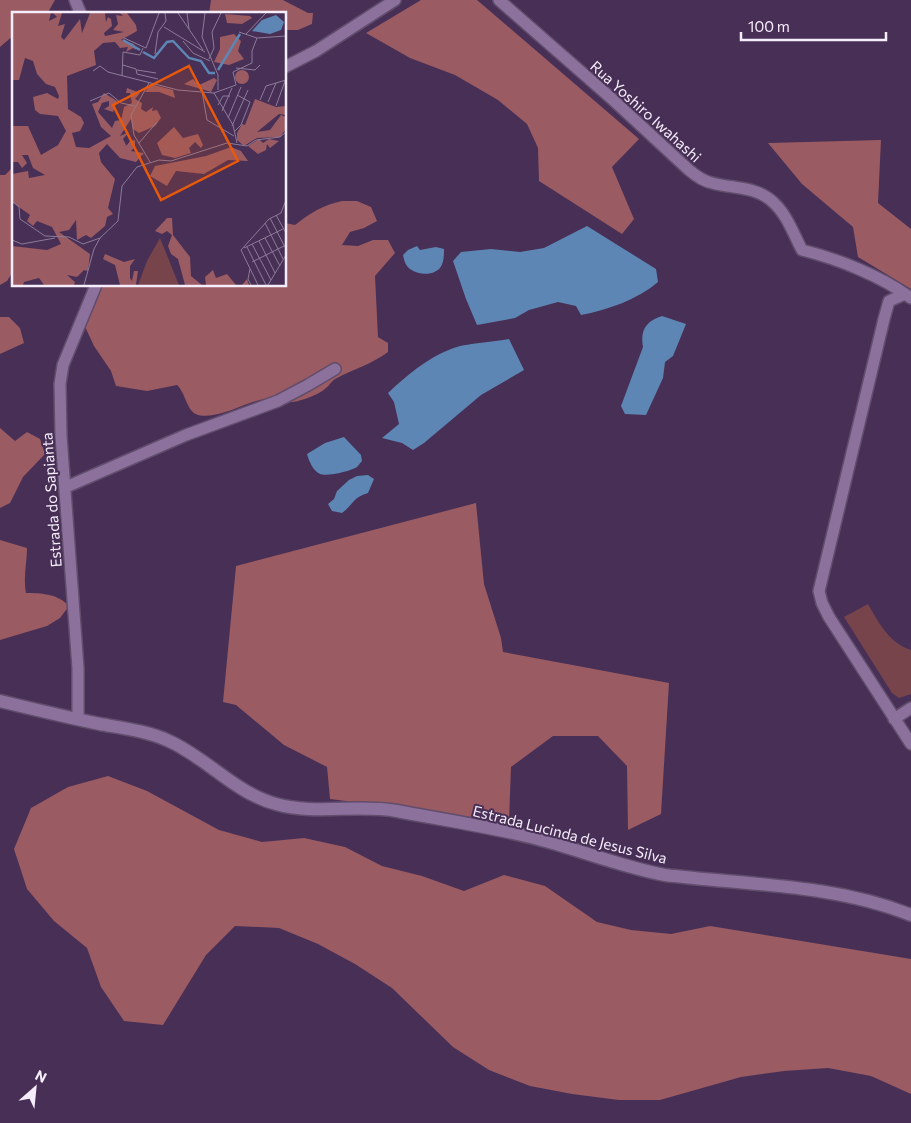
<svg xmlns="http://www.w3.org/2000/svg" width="911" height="1123" font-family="Commissioner,sans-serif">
<rect width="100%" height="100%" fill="#472f56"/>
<path fill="#77444b" d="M868,604C879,623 889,643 911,650V694L899,698L892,693L844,617Z"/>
<path fill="#9a5b62" d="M0,0H55L47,14H14V35L0,47Z
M211,0H283L308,13H313L312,24L298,30H285V14H209Z
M421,0H477L639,139L612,167L634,219L622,234L539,181L538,148L527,124L498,100L455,75L410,58L366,33Z
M881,140L878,203L911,229V289L858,257L853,227L802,184L768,143Z
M14,166V270L7,281L0,285V175H5Z
M342,201H357L371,207L377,221L364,228L350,232L342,245L358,246L373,240H388L395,253L375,276L378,337L388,343V352C372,364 354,369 337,378C332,380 330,385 326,388C320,394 306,399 298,401C285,405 276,397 265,399C245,402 219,420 198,415C186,411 186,393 177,385L147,391L116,386L111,371L94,346L81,318L92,285H285V223L295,225C310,213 323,205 342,201Z
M0,317H9L20,328L24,343L0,354Z
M0,428L15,441L27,432L40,439L45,454L23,477L10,503L0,508Z
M476,503L484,584L501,638L503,652L669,683L661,814L628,830L627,766L598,736H553L511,767L509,822L330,799L327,767L284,745L236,705L223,702L236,566Z
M0,540L27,548C27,564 23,576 26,593C42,593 58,594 69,606L60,618L47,626L0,640Z
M108,776L147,791L219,830L262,842L304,838L345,847L382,866L422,876L464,891L504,875L545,886L597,922L631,930L671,934L710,926L911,959V1094L871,1076L828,1068L784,1071L741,1077L660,1100H619L572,1094L530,1086L489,1070L453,1047L392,988L355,964L318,944L279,928L235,926L206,955L163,1025L124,1021L101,987L87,948L54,921L27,889L14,849L31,808L68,787Z"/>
<path fill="#5e86b4" d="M587,226L656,269L658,282C637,300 607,310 581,315L576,306L558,302L529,310L515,318L477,325L466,299L453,261L461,252L491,249L520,252L544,248Z
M417,246L420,250L436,247L444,249C444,255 444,263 440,268C433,276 418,275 410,269C406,266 404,261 403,255L408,250Z
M662,316L686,324L673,356L665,362L663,378L646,415L625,414L621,406L643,347C640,330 646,321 662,316Z
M509,339L524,370L481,395L424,443L413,450L402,443L382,438L399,424L394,402L388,393C406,376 427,358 451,349C465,343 494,342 509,339Z
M344,437L361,455L362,461C361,462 358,466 357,467C351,471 327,477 320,474C313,471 309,461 307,454L325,443Z
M368,475L374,479L368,493C353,497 353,505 342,513L332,511L328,504L334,499L337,491L349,480L357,476Z"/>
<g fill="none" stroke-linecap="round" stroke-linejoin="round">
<defs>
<path id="minor" d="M75,0L81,14
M499,0L611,98L689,170C696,176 703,181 712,183C734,189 757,186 774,203C787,215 794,235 802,250C838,259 881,276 911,298
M285,67L316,51L395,0
M905,294L889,301L884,319L819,591L822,603L829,617L911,744
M66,487L186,435L278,401L308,385L335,369
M78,719V668L61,436L60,384L63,365L96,285
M894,719L911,708"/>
<path id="secondary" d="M0,701C33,709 66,717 100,724C122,728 148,731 169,741C207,758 235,793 276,804C314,815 358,804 397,811C444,820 492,827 538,839C580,850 622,867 665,875C747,885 834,884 911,915"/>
</defs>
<use href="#minor" stroke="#614d6c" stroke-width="14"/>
<use href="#secondary" stroke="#614d6c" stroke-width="15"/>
<use href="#minor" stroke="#8c719d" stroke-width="11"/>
<use href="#secondary" stroke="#8c719d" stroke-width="12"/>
</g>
<g text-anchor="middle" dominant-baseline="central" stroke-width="4" stroke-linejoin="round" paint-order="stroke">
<g font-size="15" fill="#f6edfc" stroke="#472f56">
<text transform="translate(646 111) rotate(42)">Rua Yoshiro Iwahashi</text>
<text transform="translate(51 500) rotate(-94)">Estrada do Sapianta</text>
<text transform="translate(570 834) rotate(14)">Estrada Lucinda de Jesus Silva</text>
</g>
</g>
<g transform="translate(12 12)">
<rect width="274" height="274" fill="#472f56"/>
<path d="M148,226L167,273H126L135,249Z" fill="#77444b"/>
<path d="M0,1H39L37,9L45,5L41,1H50L46,14L53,12L49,25L52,28L68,7L70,21L78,1H93L94,10L96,5L99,7L100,14L92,21L93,24L112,20L101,18L106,12L104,3L111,4L108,1H115L124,13L125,19L109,28L122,32L124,38L121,36L114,40L116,35L108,36L103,30L91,31L82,39L84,53L55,64L56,97L69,105L72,111L68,119L60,121L64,135L77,136L99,124L89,115L80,92L86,90L92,81L105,89L101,100L92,97L97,94V89L90,91L86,100L100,116L103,109L109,108L112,95L120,91L118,81H114L115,76L128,81L123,87L130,91L129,97L134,100L141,95L140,99L145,98L149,106L143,114L127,121L121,117L119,107L108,124L117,120L111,127L114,133L110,134L115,133L118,129L123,128V135L119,139L132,141L124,150L108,146L95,132L87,141L89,150L103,167L96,196L101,202L95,205L93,214L79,226L74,223L65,228L64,208L57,218L47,220L78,242L76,259L72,258L65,265L55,263L63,270L62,273H32L27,266L12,270L11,273H0V234L35,238L49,232L40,215L25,209L21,214L15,209L18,203L0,190V162L16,159L17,166L33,163L21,156L16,143H10L15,151L10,156L6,150H0V114H16L29,143L46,133L54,119L46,104L28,102L23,98L21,85L35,81L46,87L47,84L43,75L34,72L25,62L21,49L13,46L7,68H0ZM213,2L238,4L240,6L230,12L215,11ZM222,22L229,29L226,39L232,47L217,53L202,50L208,37V25ZM223 65a7 7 0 1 1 14 0a7 7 0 1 1-14 0ZM202,66L205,68L199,80L172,72L181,67L187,73ZM138,72L161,78L163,86L147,80H133ZM243,87L264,95L274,94V103L267,102L245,120L258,118L269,103L274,105V117L268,125L245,126L232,134L225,128V121L230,112L233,113ZM162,115L171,126L186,122L191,133L189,136L183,130L177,136L179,141L163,146L150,143L145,131ZM247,127L251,131L257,127L267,129L258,136L255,132L254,138L246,142L236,134ZM219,135L229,139L236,149L216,148L192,162L164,159L155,174L138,164L143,154L194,144ZM155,206H160L161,223L178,245L179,264L190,273H173L166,247L159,242L156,234L160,223L155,219L150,222L143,219ZM93,242L112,250L123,247L118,254V266L120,269L122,259H126L124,273H108L103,253L91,247ZM201,258L204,266L215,262L224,273H230L235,267L237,273H194L193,265Z" fill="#9a5b62"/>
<path d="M264,3L272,10L269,18L258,22L240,19L250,8Z" fill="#5e86b4"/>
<path fill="none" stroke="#5e86b4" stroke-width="2.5" d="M111,28L128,38M131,40L142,46L155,30L161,29L177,46L189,49L197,61H203M206,58L228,22"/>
<path fill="none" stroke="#8d7b98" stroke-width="1" d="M166,1L191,38M175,1L177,17M193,1L190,25L206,63V78M152,15L193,40M227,20L245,26L274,24M234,22L254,1M112,26L134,36L147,1M171,29L181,41L198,49M143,42L146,20L154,9L153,1M197,47L202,36L200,20L209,1M111,53L124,57L125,62L146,67M224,56L243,58L248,53M125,58L144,61M81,59L88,54L96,60L166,78L202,81M110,64L111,40L128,43L131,36M137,71L119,103L122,123L138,150M190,79L195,108L222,124M202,81L224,73L221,60L240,51V39L245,26M202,81L221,113L225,131M248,88L254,74L274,68M78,89L97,81L109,91L123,94M256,90L264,71M206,93L211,84H218M264,94L273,69M210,99L220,76M216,106L229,75M220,114L236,78M222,120L229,113L238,90L225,83M127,131L145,110M0,189L7,195L8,207L33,224L57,225L71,232L88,226M264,203L274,221M258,206L274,237M253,211L271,247M253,226L268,254M0,228L10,232L43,226M247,229L263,261M240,232L259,268M235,235L254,273M232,236L271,217M240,250L272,234M238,257L236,267L239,273M72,273L82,237L88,226L106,209L110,174L125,155L147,148L159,149L215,131L235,134L244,128L268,125L274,120M246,273L229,238L257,207L269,201L274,188M256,273L274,243"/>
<path fill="#e8590c" fill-opacity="0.15" stroke="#e8590c" stroke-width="2.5" d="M177,54L226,149L149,188L101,93Z"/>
<rect width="274" height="274" fill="none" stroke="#f6edfc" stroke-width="2.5"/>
</g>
<g transform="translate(35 1088) rotate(27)" stroke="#472f56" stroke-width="4" paint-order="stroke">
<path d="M0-4L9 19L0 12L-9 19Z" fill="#f6edfc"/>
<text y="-8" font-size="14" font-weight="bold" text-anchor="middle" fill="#f6edfc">N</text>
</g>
<path d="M741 32v8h145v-8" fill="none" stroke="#f6edfc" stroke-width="2.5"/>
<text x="748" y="32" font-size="15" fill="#f6edfc" stroke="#472f56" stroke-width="4" paint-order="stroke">100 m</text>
</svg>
